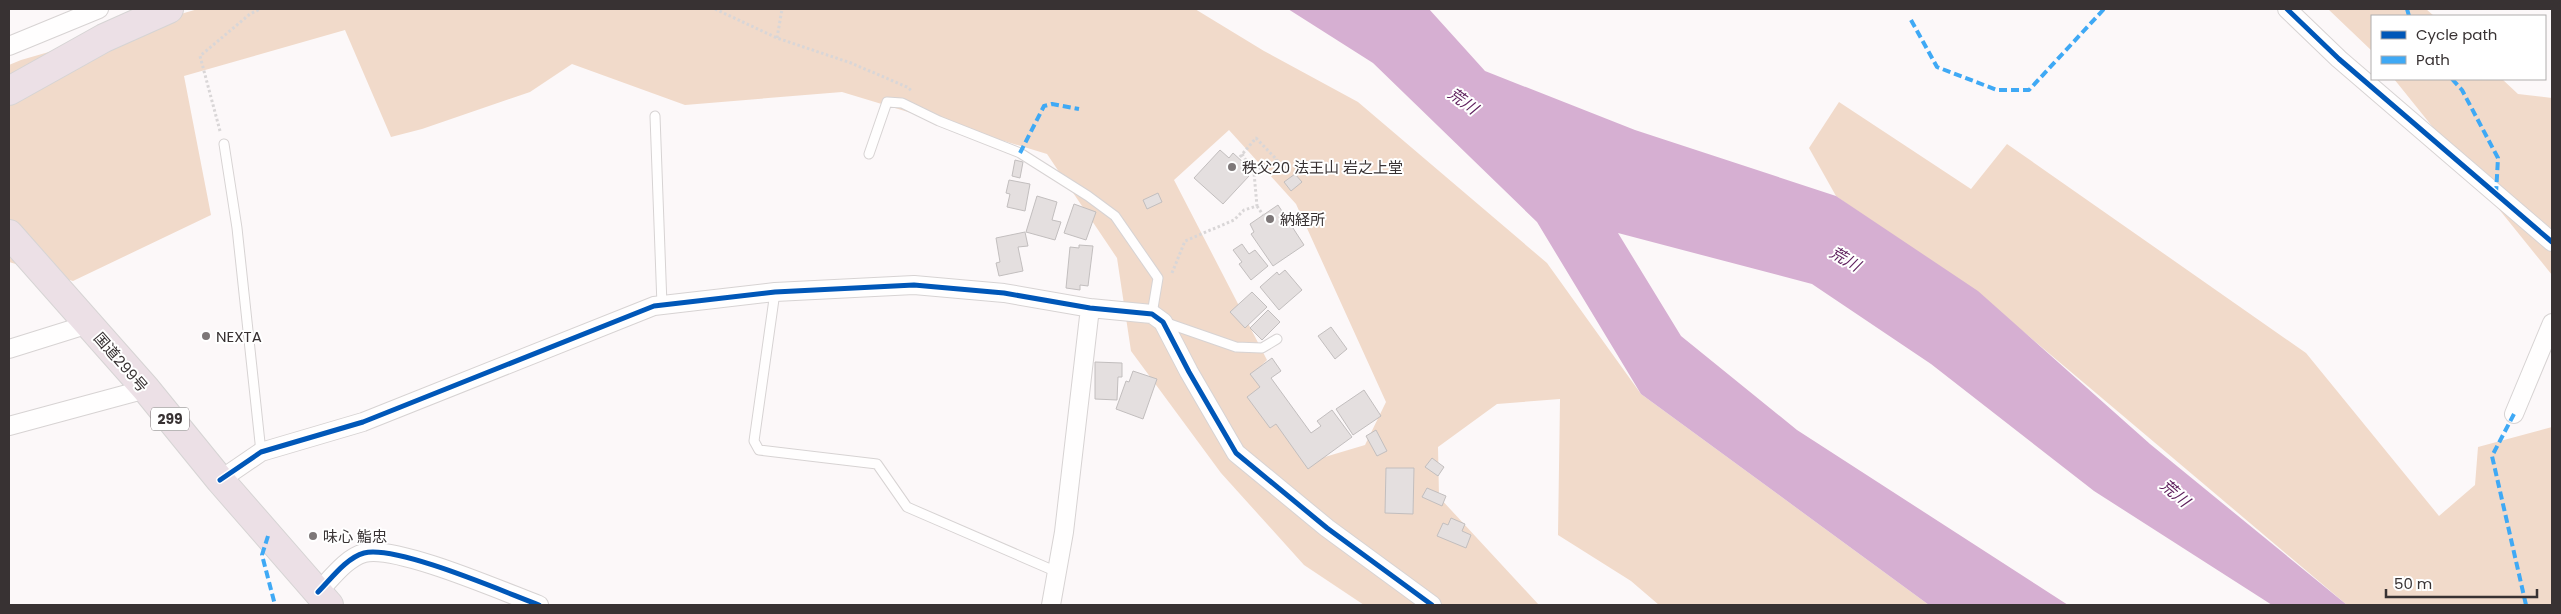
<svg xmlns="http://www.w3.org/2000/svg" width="2561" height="614" font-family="Poppins,'Noto Sans JP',sans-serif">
<rect width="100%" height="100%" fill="#fcf8f9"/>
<path fill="#f1daca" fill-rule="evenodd" d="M198,9H1195L1264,51L1358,102L1547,263L1641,394L1929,605H1659L1631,581L1558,535L1560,399L1497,404L1438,447L1439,497L1539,605H1364L1304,565L1221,473L1131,351L1117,258L1047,154L842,92L685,105L572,64L530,92L422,129L391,137L345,30L184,76L211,215L73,281L9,262V65L21,60ZM1229,130L1296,204L1386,402L1365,445L1318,459L1252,375L1267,360L1174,180Z
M2328,9H2426L2434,16H2372V51Z
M2394,79H2502L2518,94L2552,98V275Z
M1839,102L1971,189L2007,144L2306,353L2439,516L2475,485L2478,447L2552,427V605H2347L2025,333L1836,196L1809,148Z"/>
<path fill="#d6afd2" d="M1288,9H1429L1485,71L1635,130L1836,196L1978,291L2150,444L2347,605H2272L2094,491L1931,364L1812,284L1618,233L1681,336L1797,430L2068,605H1929L1641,394L1537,222L1373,63Z"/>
<path fill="#e4dfdf" stroke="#c2bebe" d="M1220,150L1229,158L1233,153L1245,164L1241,169L1249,176L1223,204L1194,178Z
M1015,160L1023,162L1020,178L1012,176Z
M1295,174L1302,182L1291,191L1284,182Z
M1009,180L1030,184L1025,211L1007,207L1010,194L1006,193Z
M1158,193L1162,202L1147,209L1143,200Z
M1037,196L1057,202L1052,220L1061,222L1055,240L1026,232Z
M1074,204L1096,212L1086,240L1064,233Z
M1278,205L1304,245L1273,266L1251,234L1254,232L1250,224Z
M1025,232L1028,246L1018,247L1023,271L999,276L996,263L1000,262L996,238Z
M1242,244L1249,254L1255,250L1268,266L1251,280L1239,264L1242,262L1233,250Z
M1079,245L1093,246L1088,286L1080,285V290L1066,288L1070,247L1079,248Z
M1285,270L1302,290L1279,310L1260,287L1277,272L1279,275Z
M1252,292L1267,307L1245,328L1230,312Z
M1268,310L1280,322L1262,340L1250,328Z
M1331,327L1347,349L1335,359L1318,336Z
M1272,358L1281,371L1271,378L1311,433L1321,426L1317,421L1332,410L1352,437L1308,469L1276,424L1270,428L1247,397L1260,387L1250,374Z
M1095,362L1122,363V377H1118L1117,400L1095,399Z
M1133,371L1157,379L1143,419L1116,409L1126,381L1129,382Z
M1364,390L1381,416L1353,435L1336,409Z
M1376,430L1387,451L1377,456L1366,436Z
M1432,458L1444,467L1438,476L1425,467Z
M1386,468H1414L1413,514L1385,513Z
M1427,488L1446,496L1442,506L1422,497Z
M1451,518L1465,524L1462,531L1471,535L1466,548L1437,536L1443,523L1448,525Z"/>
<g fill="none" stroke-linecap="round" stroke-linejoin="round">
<defs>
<path id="service" d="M655,116L662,305
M224,144L237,228L261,452
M869,154L887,102L902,103L939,121L1020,153L1088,196L1115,216L1158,278L1152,314
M775,292L754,441L759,450L877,464L907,507L1057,572
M1164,322L1236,347L1262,348L1277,339"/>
<path id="minor" d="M2287,9L2339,59L2552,242
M9,46L99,9
M9,349L89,324
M2514,414L2552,323
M9,426L146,389
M220,480L261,452L363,422L654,306L775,292L914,285L1004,293L1090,308L1152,314L1163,322L1189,372L1236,453L1327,528L1432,605
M318,592C331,579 346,558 364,553C397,545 504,592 539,605
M1051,605L1064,532L1090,308"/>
<path id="trunk" d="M9,91L104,38L169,9
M9,234L146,389L220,480L329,605"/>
</defs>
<use href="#service" stroke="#d7d3d3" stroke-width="11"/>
<use href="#minor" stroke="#d7d3d3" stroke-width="20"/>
<use href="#trunk" stroke="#d6d4d4" stroke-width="30"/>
<path stroke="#d9d6d7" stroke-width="3" stroke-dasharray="2.5 2.5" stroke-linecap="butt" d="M715,9L777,38L851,63L907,87L912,91
M777,38L782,9
M220,131L200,56L250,14L260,9
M1242,154L1254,173
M1257,206L1263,215
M1172,273L1185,241L1234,220L1244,210L1257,206L1254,173L1265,163L1272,164L1277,160L1256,138L1239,158"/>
<use href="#service" stroke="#fffefe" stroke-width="9"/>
<use href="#minor" stroke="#fffefe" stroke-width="18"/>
<use href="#trunk" stroke="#ece0e6" stroke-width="28"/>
<path stroke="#3fa9f5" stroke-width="4" stroke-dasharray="8 4" stroke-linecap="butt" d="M2407,9L2409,16
M1911,20L1937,67L1997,90H2029L2104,9
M2452,79L2462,90L2498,158L2496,194
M1020,153L1044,106L1052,104L1079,109
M2514,414L2492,456L2526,605
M268,536L262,555L275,605"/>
<defs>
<path id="cycleway" d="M2287,9L2339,59L2552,242
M220,480L261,452L363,422L654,306L775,292L914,285L1004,293L1090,308L1152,314L1163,322L1189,372L1236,453L1327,528L1432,605
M318,592C331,579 346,558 364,553C397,545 504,592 539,605"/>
</defs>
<use href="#cycleway" stroke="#fff" stroke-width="8"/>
<use href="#cycleway" stroke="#0057b8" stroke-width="5"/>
</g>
<g fill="#7d7778" stroke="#fff" stroke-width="2">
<circle cx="1232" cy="167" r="5"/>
<circle cx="1270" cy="219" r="5"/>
<circle cx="206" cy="336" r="5"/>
<circle cx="313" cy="536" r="5"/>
</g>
<g text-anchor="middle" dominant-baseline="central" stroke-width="4" stroke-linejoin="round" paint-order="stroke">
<rect fill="#fff" stroke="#747070" stroke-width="1" x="151" y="407.5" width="38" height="23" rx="4"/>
<g font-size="14" font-weight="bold" fill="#383233">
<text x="170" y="419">299</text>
</g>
<g font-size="15" fill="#383233" stroke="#fff" text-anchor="start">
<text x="1242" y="167">秩父20 法王山 岩之上堂</text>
<text x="1280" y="219">納経所</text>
<text x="216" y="336">NEXTA</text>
<text x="323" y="536">味心 鮨忠</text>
</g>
<g font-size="15" fill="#383233" stroke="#fff">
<text transform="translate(121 362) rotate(49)">国道299号</text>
</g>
<g font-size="16" font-style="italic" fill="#5f205d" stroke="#fff">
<text transform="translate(1463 101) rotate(36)">荒川</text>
<text transform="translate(1845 259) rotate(30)">荒川</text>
<text transform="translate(2175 493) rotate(41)">荒川</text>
</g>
</g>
<rect width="2561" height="614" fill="none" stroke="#383233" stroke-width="20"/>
<rect x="2371" y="15" width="175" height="65" fill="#ffffff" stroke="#afadad"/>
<rect x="2381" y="31" width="25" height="8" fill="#0057b8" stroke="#afadad"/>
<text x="2416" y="40" font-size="15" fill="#383233">Cycle path</text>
<rect x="2381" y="56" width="25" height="8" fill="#3fa9f5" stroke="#afadad"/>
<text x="2416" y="65" font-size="15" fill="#383233">Path</text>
<path d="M2386 589v8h151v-8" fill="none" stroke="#383233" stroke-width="2.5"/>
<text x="2394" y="589" font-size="15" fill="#383233" stroke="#ffffff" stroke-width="4" paint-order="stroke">50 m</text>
</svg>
